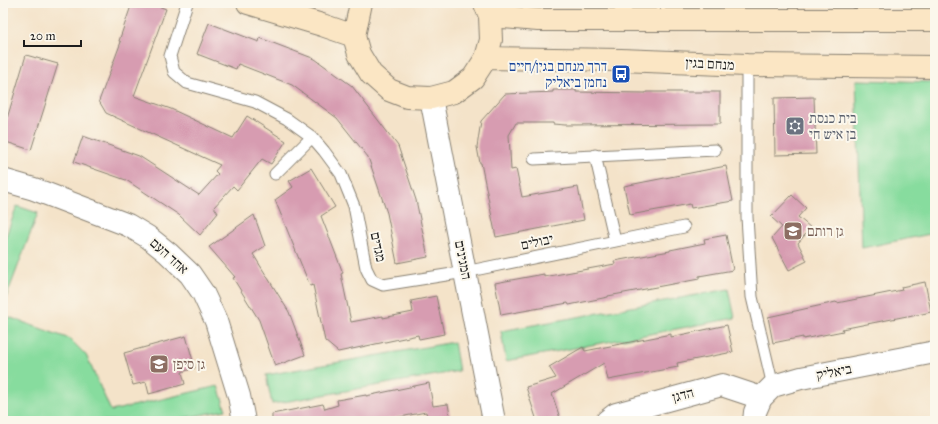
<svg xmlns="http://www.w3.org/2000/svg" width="938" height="424" font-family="'IM FELL Great Primer','Frank Ruhl Libre',serif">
<rect width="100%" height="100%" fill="#fbf7ec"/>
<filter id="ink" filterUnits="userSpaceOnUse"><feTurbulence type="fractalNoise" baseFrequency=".025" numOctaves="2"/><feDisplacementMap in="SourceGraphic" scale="8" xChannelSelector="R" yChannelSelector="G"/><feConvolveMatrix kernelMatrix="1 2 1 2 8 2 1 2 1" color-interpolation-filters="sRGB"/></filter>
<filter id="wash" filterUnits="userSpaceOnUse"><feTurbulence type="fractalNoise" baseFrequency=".012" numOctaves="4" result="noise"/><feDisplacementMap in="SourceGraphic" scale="16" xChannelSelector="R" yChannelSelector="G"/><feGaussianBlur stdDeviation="0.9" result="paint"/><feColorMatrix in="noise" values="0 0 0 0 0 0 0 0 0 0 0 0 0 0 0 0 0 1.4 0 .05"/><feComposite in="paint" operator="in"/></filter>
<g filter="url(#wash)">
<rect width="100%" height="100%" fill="#f4e3c9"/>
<path fill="#87dc9e" stroke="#527c5d" d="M856,80L935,82V233L862,248Z
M17,206L38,213L3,306V244Z
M729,289L735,318L506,361L501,331Z
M3,315L70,339L86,355L111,411L218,386L226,410L168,421H6L3,418Z
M454,342L459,371L272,404L266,375Z"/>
<g id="blocks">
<path fill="#d79cb1" d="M132,3H150L166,9L134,96L171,109L233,138L247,116L286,141L271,164L262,159L237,190L233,186L214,207L218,213L200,235L179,215L126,180L74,162L83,136L139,156L199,195L218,174L215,171L220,165L106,113L99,101L121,42L119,41Z
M209,23L259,42L260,38L315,59L352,86L398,146L416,200L428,257L397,263L387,213L368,157L337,118L292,85L238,64L236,69L197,54Z
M26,55L58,64L31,150L3,141V132Z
M553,90H576V92L646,93V92H720V124L565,125L553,124V123H516L509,135L511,170L516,169L522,197L578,187L584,220L496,237L481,163H480L477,147L481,121L505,94L553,92Z
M814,97L816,154L775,155L774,98Z
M726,166L733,201L691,208L690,204L630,215L624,186Z
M311,168L335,207L321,216L343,273L341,274L351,322L383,316V318L413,312L411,301L436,296L444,334L419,339L418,335L338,352L325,341L313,285L310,286L275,200L293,187L289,181Z
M792,195L806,208L798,217L811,228L798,243L807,261L789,270L772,238L782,227L771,217Z
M254,215L265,246L253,254L289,312L305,355L275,366L259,320L233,278L235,277L209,247Z
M726,235L733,270L699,276V279L608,296V297L569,305L568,303L501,315L495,283L544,274V277L615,264L614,261L670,251V250L705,243L704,239Z
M925,282L931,312L908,317L907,316L842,329L843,331L803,339V337L773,343L768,317L836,302L837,303L902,290L901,287Z
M727,325L733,352L677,363L678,367L608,380L604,363L552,394L561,421H537L526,387L556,378L549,367L583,347L585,351L671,334V337Z
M186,336L195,368L182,372L185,384L149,394L146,382L133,385L124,353Z
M429,383L433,406L448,404L451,421H428L426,412L379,421H272V414L323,404L325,409L338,405L337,400L366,395V396Z"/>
</g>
</g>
<g filter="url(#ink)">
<use href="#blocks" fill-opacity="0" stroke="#888072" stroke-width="1"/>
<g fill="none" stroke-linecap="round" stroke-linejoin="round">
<defs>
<path id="lane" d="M187,3L170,56L174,72L187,83L255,102L287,119L312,137L324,151L341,174L354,206L366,268L372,280L383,285L465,272L684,227
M747,65V217L752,297L773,386
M595,155L615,241
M534,159L715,150
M275,174L312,137"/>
<path id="street" d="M431,98L494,421
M3,180L34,189L128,225L148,237L168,253L190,274L203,293L216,321L239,396L244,421
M607,421L616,414L722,385L761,398
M754,421L755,412L761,398L773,386L801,378L935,352"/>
<path id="secondary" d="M248,3L322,25L354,36
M361,3L354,36L359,54L371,74L389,90L407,97L431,98L454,92L473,78L486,58L491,40L490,16L485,4
M490,16L538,20H935
M486,58L621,60L747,65L935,67"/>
</defs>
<use href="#lane" stroke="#888072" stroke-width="13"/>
<use href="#street" stroke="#888072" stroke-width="24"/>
<use href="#secondary" stroke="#888072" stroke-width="24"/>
<use href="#lane" stroke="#fff" stroke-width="11"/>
<use href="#street" stroke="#fff" stroke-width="22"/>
<use href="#secondary" stroke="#fbe6c4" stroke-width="22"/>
</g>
</g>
<defs>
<symbol id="bus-square" viewBox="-11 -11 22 22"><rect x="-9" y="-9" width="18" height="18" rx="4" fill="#1a4fb4" stroke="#fbf7ec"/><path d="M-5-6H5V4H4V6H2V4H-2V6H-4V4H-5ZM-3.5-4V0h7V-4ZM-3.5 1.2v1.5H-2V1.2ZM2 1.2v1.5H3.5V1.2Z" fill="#fff"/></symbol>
<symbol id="synagogue-square" viewBox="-11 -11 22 22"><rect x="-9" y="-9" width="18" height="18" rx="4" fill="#6b7280" stroke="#fbf7ec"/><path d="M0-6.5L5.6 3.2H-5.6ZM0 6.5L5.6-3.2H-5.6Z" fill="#fff"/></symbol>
<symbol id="school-square" viewBox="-11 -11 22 22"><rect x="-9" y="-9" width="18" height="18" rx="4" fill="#8d6e63" stroke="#fbf7ec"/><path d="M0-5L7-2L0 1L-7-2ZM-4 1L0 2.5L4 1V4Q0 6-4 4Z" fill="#fff"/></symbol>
</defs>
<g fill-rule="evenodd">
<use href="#bus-square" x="610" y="63" width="22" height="22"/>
<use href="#synagogue-square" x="784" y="115" width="22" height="22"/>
<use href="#school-square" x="782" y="220" width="22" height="22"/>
<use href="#school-square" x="148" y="353" width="22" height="22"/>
</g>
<g text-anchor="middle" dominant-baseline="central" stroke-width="4" stroke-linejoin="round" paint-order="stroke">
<g font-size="14" fill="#1c1c1c" stroke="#fbf7ec">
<text transform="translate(710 64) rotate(3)">מנחם בגין</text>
<text transform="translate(537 242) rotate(-12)">יבולים</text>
<text transform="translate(378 247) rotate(78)">מגדים</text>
<text transform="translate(169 256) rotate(42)">אחד העם</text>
<text transform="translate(463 260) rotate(79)">המגינים</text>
<text transform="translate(834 372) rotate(-11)">ביאליק</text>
<text transform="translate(683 395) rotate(-15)">הדגן</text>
</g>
<g font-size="14" fill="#164399" stroke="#fbf7ec" text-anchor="end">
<text x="607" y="66">דרך מנחם בגין/חיים<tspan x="607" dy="16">נחמן ביאליק</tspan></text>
</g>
<g font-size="14" fill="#5b616d" stroke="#fbf7ec" text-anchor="start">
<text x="809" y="118">בית כנסת<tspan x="809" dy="16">בן איש חי</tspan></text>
</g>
<g font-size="14" fill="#785e54" stroke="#fbf7ec" text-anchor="start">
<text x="807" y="231">גן רותם</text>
<text x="173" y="364">גן סיפן</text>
</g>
</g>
<rect width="938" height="424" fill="none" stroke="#fbf7ec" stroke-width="16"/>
<path d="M24 40v6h57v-6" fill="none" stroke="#1c1c1c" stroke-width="2"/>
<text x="30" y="40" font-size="12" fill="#1c1c1c" stroke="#fbf7ec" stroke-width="3" paint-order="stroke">20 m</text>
</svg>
